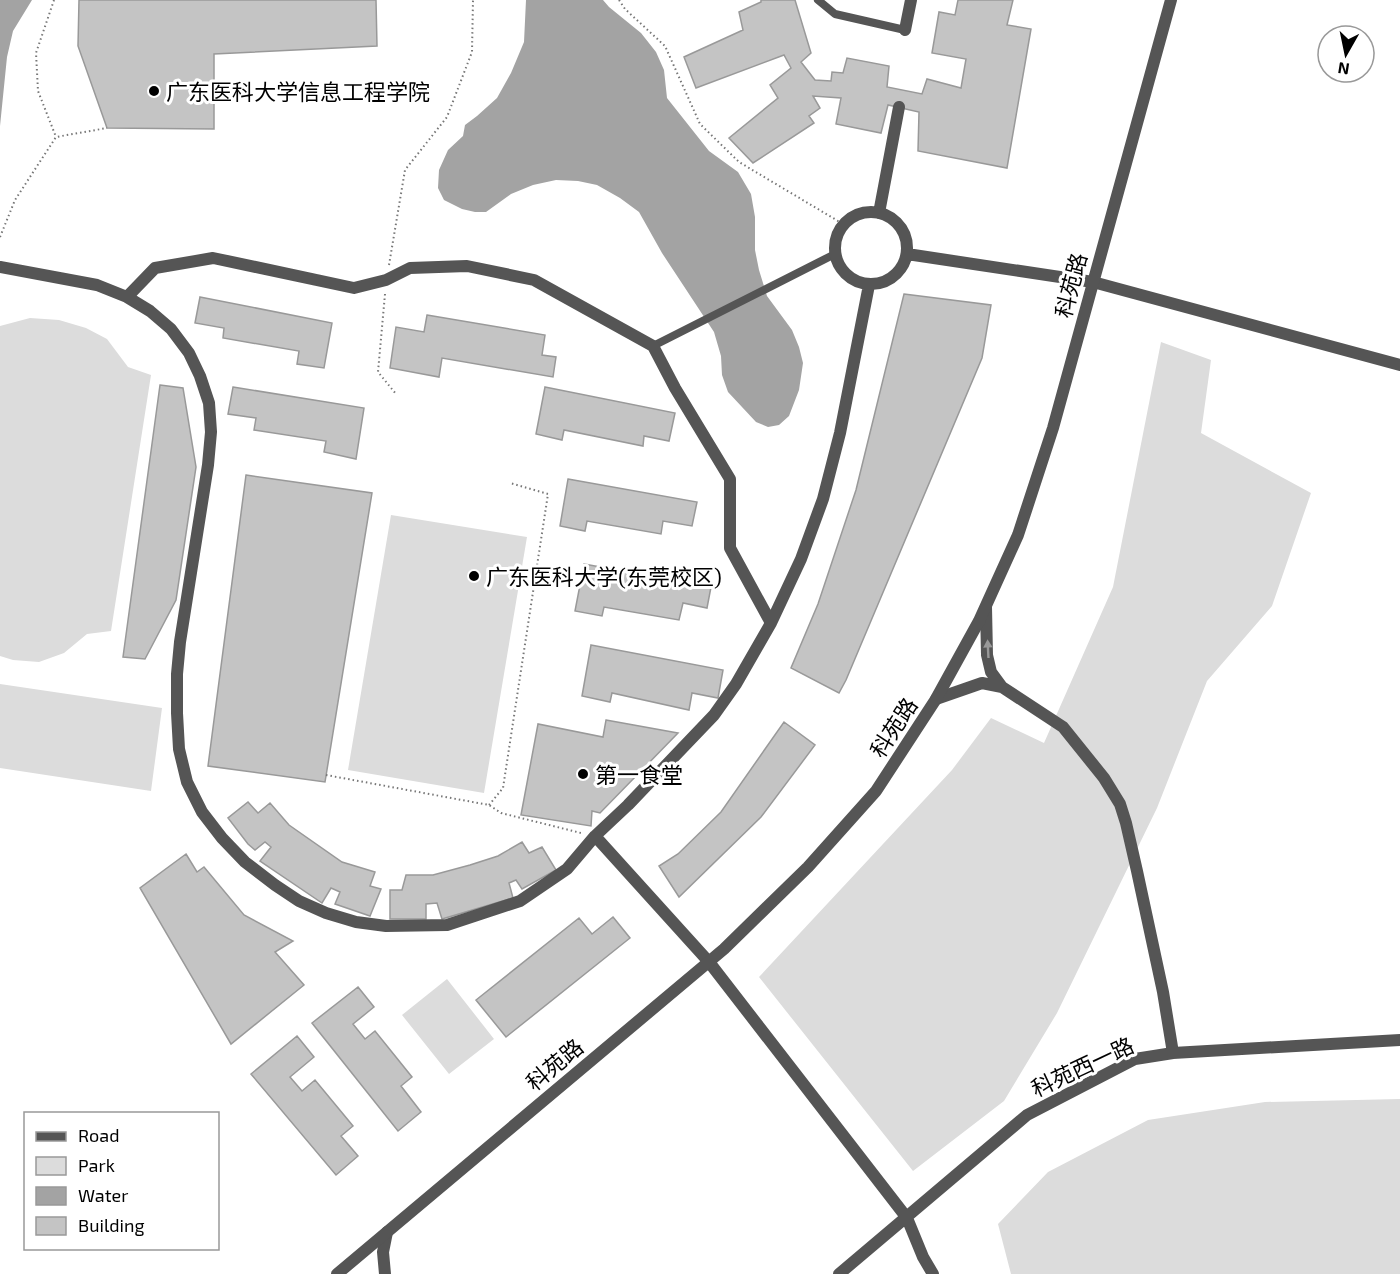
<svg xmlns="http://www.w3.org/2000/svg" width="1400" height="1274" font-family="'Exo 2','Noto Sans SC',sans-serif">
<rect width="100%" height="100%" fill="#fff"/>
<path fill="#dcdcdc" d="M30,318L59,320L86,328L107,339L128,367L151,375L111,631L87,634L64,653L39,662L13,660L0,656V326Z
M1161,342L1211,360L1201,433L1311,493L1272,606L1207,681L1157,808L1057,1013L1004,1101L913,1171L759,977L952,770L991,718L1044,743L1113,587Z
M391,515L527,537L484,793L348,770Z
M0,684L162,708L151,791L0,768Z
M447,979L494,1039L449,1074L402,1015Z
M1400,1099V1274H1011L998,1224L1048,1172L1148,1120L1265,1102Z"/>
<path fill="#a3a3a3" d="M0,0H32L13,31L7,57L0,126Z
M526,0H603L609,7L641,33L656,52L664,70L667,98L709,151L738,172L751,194L755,217V250L759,270L767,296L792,330L799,347L803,363L799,390L789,416L779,425L768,427L756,422L728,392L722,375L721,356L714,332L662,253L639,212L620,198L597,185L578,181L556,180L533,185L511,194L486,212H475L462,209L444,200L438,188L439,170L448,150L463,136L465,125L477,116L497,98L511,73L524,42Z"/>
<path fill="#c4c4c4" stroke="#999" stroke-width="1.5" d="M79,0H376L377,46L214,54V129L107,128L78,46Z
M761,0H795L811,53L801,62L815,80L831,81L832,72L843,73L847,58L889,66L887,87L922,94L927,79L961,88L966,59L932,53L939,12L955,15L958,0H1013L1007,25L1031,29L1007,168L918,151L919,112L888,105L881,133L836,124L841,98L813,96L820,108L809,116L814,123L753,163L729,138L778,98L770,85L791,68L784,55L696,88L684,57L743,30L739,12L761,2Z
M904,294L991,305L982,358L846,680L839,693L791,668L818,604L856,490Z
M200,297L332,323L324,368L297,364L299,351L223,338L224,328L195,323Z
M427,315L545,335L542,355L556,357L553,377L442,358L439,377L390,368L396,327L424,332Z
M160,385L183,388L196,467L176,600L145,659L123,657Z
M233,387L364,408L356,459L324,452L326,441L254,430L256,418L228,414Z
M545,387L675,413L669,441L644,436L643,446L564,430L562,440L536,434Z
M246,475L372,493L325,782L208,766Z
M568,479L697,502L692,526L663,521L661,534L587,521L585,531L560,526Z
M584,564L711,587L707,608L683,603L679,620L604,607L602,616L575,611Z
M591,645L723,670L718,698L692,693L689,710L612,693L610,702L582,696Z
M606,720L678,733L600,813L592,811L591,826L521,815L538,724L603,737Z
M784,722L815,745L761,817L679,897L659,866L678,854L721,812Z
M248,802L258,813L270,803L289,825L342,862L375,872L370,886L381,889L370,916L335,904L340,892L331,888L322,903L260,861L271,847L265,842L255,850L248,844L228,818Z
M522,842L529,853L542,847L556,870L522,889L516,880L509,883L513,898L442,919L437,903L426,904V919H390V890H402L406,875H433L470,865L498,856Z
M186,854L197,872L204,867L244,915L293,941L275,952L304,985L231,1044L140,888Z
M613,917L630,938L506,1037L476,1000L579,918L592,934Z
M358,987L374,1007L353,1024L365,1039L375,1031L412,1077L401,1086L421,1112L398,1131L312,1023Z
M297,1036L314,1057L290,1077L302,1091L315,1080L353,1126L341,1136L358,1156L336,1175L251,1074Z"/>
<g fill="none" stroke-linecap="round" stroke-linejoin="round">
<path stroke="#777" stroke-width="2" stroke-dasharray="1.5 3" stroke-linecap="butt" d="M54,0L36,53L38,91L56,137
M619,0L625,9L665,46L700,124L739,162L843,224
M0,237L15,200L56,137L107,128
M389,265L405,170L447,117L472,52L473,0
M385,294L378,372L396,394
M326,775L489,805L501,813L581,833
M489,805L503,788L548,494L510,483"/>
<path stroke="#555" stroke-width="8" d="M818,0L835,14L905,30
M653,346L835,254"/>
<path stroke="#555" stroke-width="12" d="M905,30L911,0
M835 248a36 36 0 1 1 72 0a36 36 0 1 1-72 0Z
M879,213L899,107
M907,254L1093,282L1400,365
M0,267L97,285L127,297L150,311L171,329L189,353L200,376L209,403L211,432L208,465L180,642L177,674V713L179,749L187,782L202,812L222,838L245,862L275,885L299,901L326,913L356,922L386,926L447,925L520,901L567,869L595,836L628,805L714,715L736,684L771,623L801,559L823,499L840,433L869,285
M127,297L155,268L213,258L354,288L386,280L410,268L467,266L534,280L653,346L675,388L730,479V548L771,623
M986,607L987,655L991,672L1002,687L1063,727L1104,778L1120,804L1126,823L1137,871L1163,992L1173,1053
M936,699L982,683L1002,687
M595,836L709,962L907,1218L923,1257L933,1274
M385,1274L383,1252L387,1232
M839,1274L1027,1115L1135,1059L1173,1053L1400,1040"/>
<path stroke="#555" stroke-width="12" d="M337,1274L724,949L808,867L876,791L936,699L979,621L1018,535L1053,428L1171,0"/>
</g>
<defs><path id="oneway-solid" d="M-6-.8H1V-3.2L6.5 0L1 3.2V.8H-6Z" transform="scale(1.5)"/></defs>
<use fill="#999" href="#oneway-solid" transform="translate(988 649) rotate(-93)"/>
<g fill="#000" stroke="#fff" stroke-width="2">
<circle cx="154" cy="91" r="6"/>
<circle cx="474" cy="576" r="6"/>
<circle cx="583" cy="774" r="6"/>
</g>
<g text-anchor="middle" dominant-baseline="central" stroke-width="6" stroke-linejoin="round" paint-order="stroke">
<g font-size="22" fill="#000" stroke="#fff" text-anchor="start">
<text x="166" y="91">广东医科大学信息工程学院</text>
<text x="486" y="576">广东医科大学(东莞校区)</text>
<text x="595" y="774">第一食堂</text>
</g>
<g font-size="22" fill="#000" stroke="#fff">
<text transform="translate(1070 285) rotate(-75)">科苑路</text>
<text transform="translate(893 727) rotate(-57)">科苑路</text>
<text transform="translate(554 1064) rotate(-40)">科苑路</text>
<text transform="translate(1082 1066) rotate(-25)">科苑西一路</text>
</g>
</g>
<rect x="24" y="1112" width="195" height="138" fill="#ffffff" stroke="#999999" stroke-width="1.5"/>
<rect x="36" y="1132" width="30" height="9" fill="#555555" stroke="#999999" stroke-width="1.5"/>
<text x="78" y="1142" font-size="18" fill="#000000">Road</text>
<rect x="36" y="1157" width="30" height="18" fill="#dcdcdc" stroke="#999999" stroke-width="1.5"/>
<text x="78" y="1172" font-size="18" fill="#000000">Park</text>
<rect x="36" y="1187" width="30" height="18" fill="#a3a3a3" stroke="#999999" stroke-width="1.5"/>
<text x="78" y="1202" font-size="18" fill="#000000">Water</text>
<rect x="36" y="1217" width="30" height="18" fill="#c4c4c4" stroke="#999999" stroke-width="1.5"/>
<text x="78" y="1232" font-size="18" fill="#000000">Building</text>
<g transform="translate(1346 54) rotate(189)"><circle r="28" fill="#ffffff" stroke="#999999" stroke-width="1.5"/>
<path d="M0-4.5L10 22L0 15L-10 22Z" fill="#000000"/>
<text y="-9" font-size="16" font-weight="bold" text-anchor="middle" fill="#000000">N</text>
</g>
</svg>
